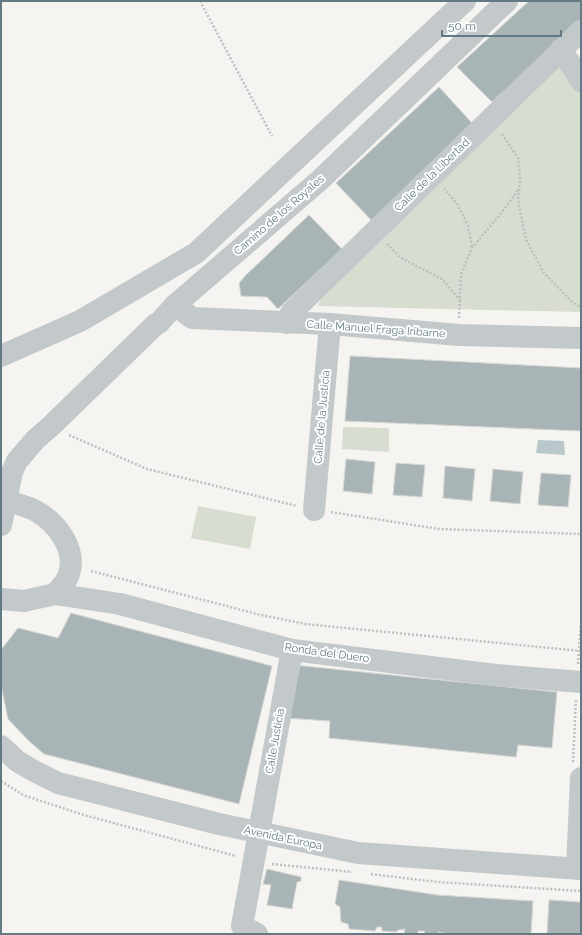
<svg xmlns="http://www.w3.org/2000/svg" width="582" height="935" font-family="Raleway,sans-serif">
<rect width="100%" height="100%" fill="#f5f4f0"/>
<path fill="#d7ddd1" d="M563,59L581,88V312L318,306L325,289Z
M343,427L389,428V452L342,449Z
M198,506L256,517L250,549L191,538Z"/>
<path fill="#b9c9cb" d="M538,440L564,441L565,455L536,453Z"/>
<path fill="#a8b4b6" stroke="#d6d5d3" d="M529,1H581V19L492,102L457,67Z
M439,87L472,123L372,221L336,183Z
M309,215L342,249L278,309L267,297L241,296L239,283L246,275Z
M350,356L581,368V431L345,421Z
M346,459L375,462L372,494L343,491Z
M396,463L425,465L422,497L393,495Z
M445,466L475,469L472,501L443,498Z
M493,469L523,472L520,504L490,501Z
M541,473L571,475L568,507L538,505Z
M71,613L272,666L239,804L44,754L29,741L8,719L1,685V650L18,628L58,638Z
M294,665L557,692L552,748L518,745L516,757L329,738L330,721L286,718Z
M267,869L301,877V881L297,882L292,909L267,905L271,885L263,884Z
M339,880L437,895L533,901L531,934H447L439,932L438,934H424L425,931H418V934H404L405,929L398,930L396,932L382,931V927H377L375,931L349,929L348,924L341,922L340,907L335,904Z
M549,900L581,902V934H547Z"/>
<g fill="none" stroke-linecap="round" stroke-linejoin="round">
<path stroke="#bdc0c1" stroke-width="2.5" stroke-dasharray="2 2" stroke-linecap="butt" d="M200,1L272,136
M502,134L518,158L520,178L518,200L526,240L544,273L570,300L581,308
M444,188L457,204L468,226L472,247
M387,244L401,258L442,279L460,300
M459,318L461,274L472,248L502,212L519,189
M69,435L147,469L297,506
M331,512L439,529L581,534
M91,571L261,615L305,624L581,651
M578,664L581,623
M573,762L576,699
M1,781L23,795L84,815L236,856
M272,864L352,872
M371,874L438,882L581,891"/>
<path stroke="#c3c8ca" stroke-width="22" d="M561,49L581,81
M175,305L192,318L330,324L459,335L581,338
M287,323L291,313L581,31
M1,356L80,321L196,253L465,1
M7,501C17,504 27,506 36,511C57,523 77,549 69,574C67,582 60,588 55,594
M314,510L330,324
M1,525L12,472L17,461L35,440L52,425L156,324L159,323L175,305L320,180L507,1
M1,599L24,601L55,594L120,604L292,650L496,675L581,682
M1,746L17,761L34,771L58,783L219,824L358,853L581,869
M577,869L581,778
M257,934L242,926L292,650"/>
</g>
<g text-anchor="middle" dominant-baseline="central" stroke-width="4" stroke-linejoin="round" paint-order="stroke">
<g font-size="11" fill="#617a84" stroke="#fff">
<text transform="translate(432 175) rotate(-44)">Calle de la Libertad</text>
<text transform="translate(279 215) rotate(-41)">Camino de los Royales</text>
<text transform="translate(376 329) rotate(4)">Calle Manuel Fraga Iribarne</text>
<text transform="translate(322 417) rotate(-85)">Calle de la Justicia</text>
<text transform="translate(327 653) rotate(8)">Ronda del Duero</text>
<text transform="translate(275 741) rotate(-80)">Calle Justicia</text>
<text transform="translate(283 838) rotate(12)">Avenida Europa</text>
</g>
</g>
<rect width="582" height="935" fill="none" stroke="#617a84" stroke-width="4"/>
<path d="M442 30v6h119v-6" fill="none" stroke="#617a84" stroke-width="2"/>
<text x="448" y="30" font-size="12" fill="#617a84" stroke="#ffffff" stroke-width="3" paint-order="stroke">50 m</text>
</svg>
